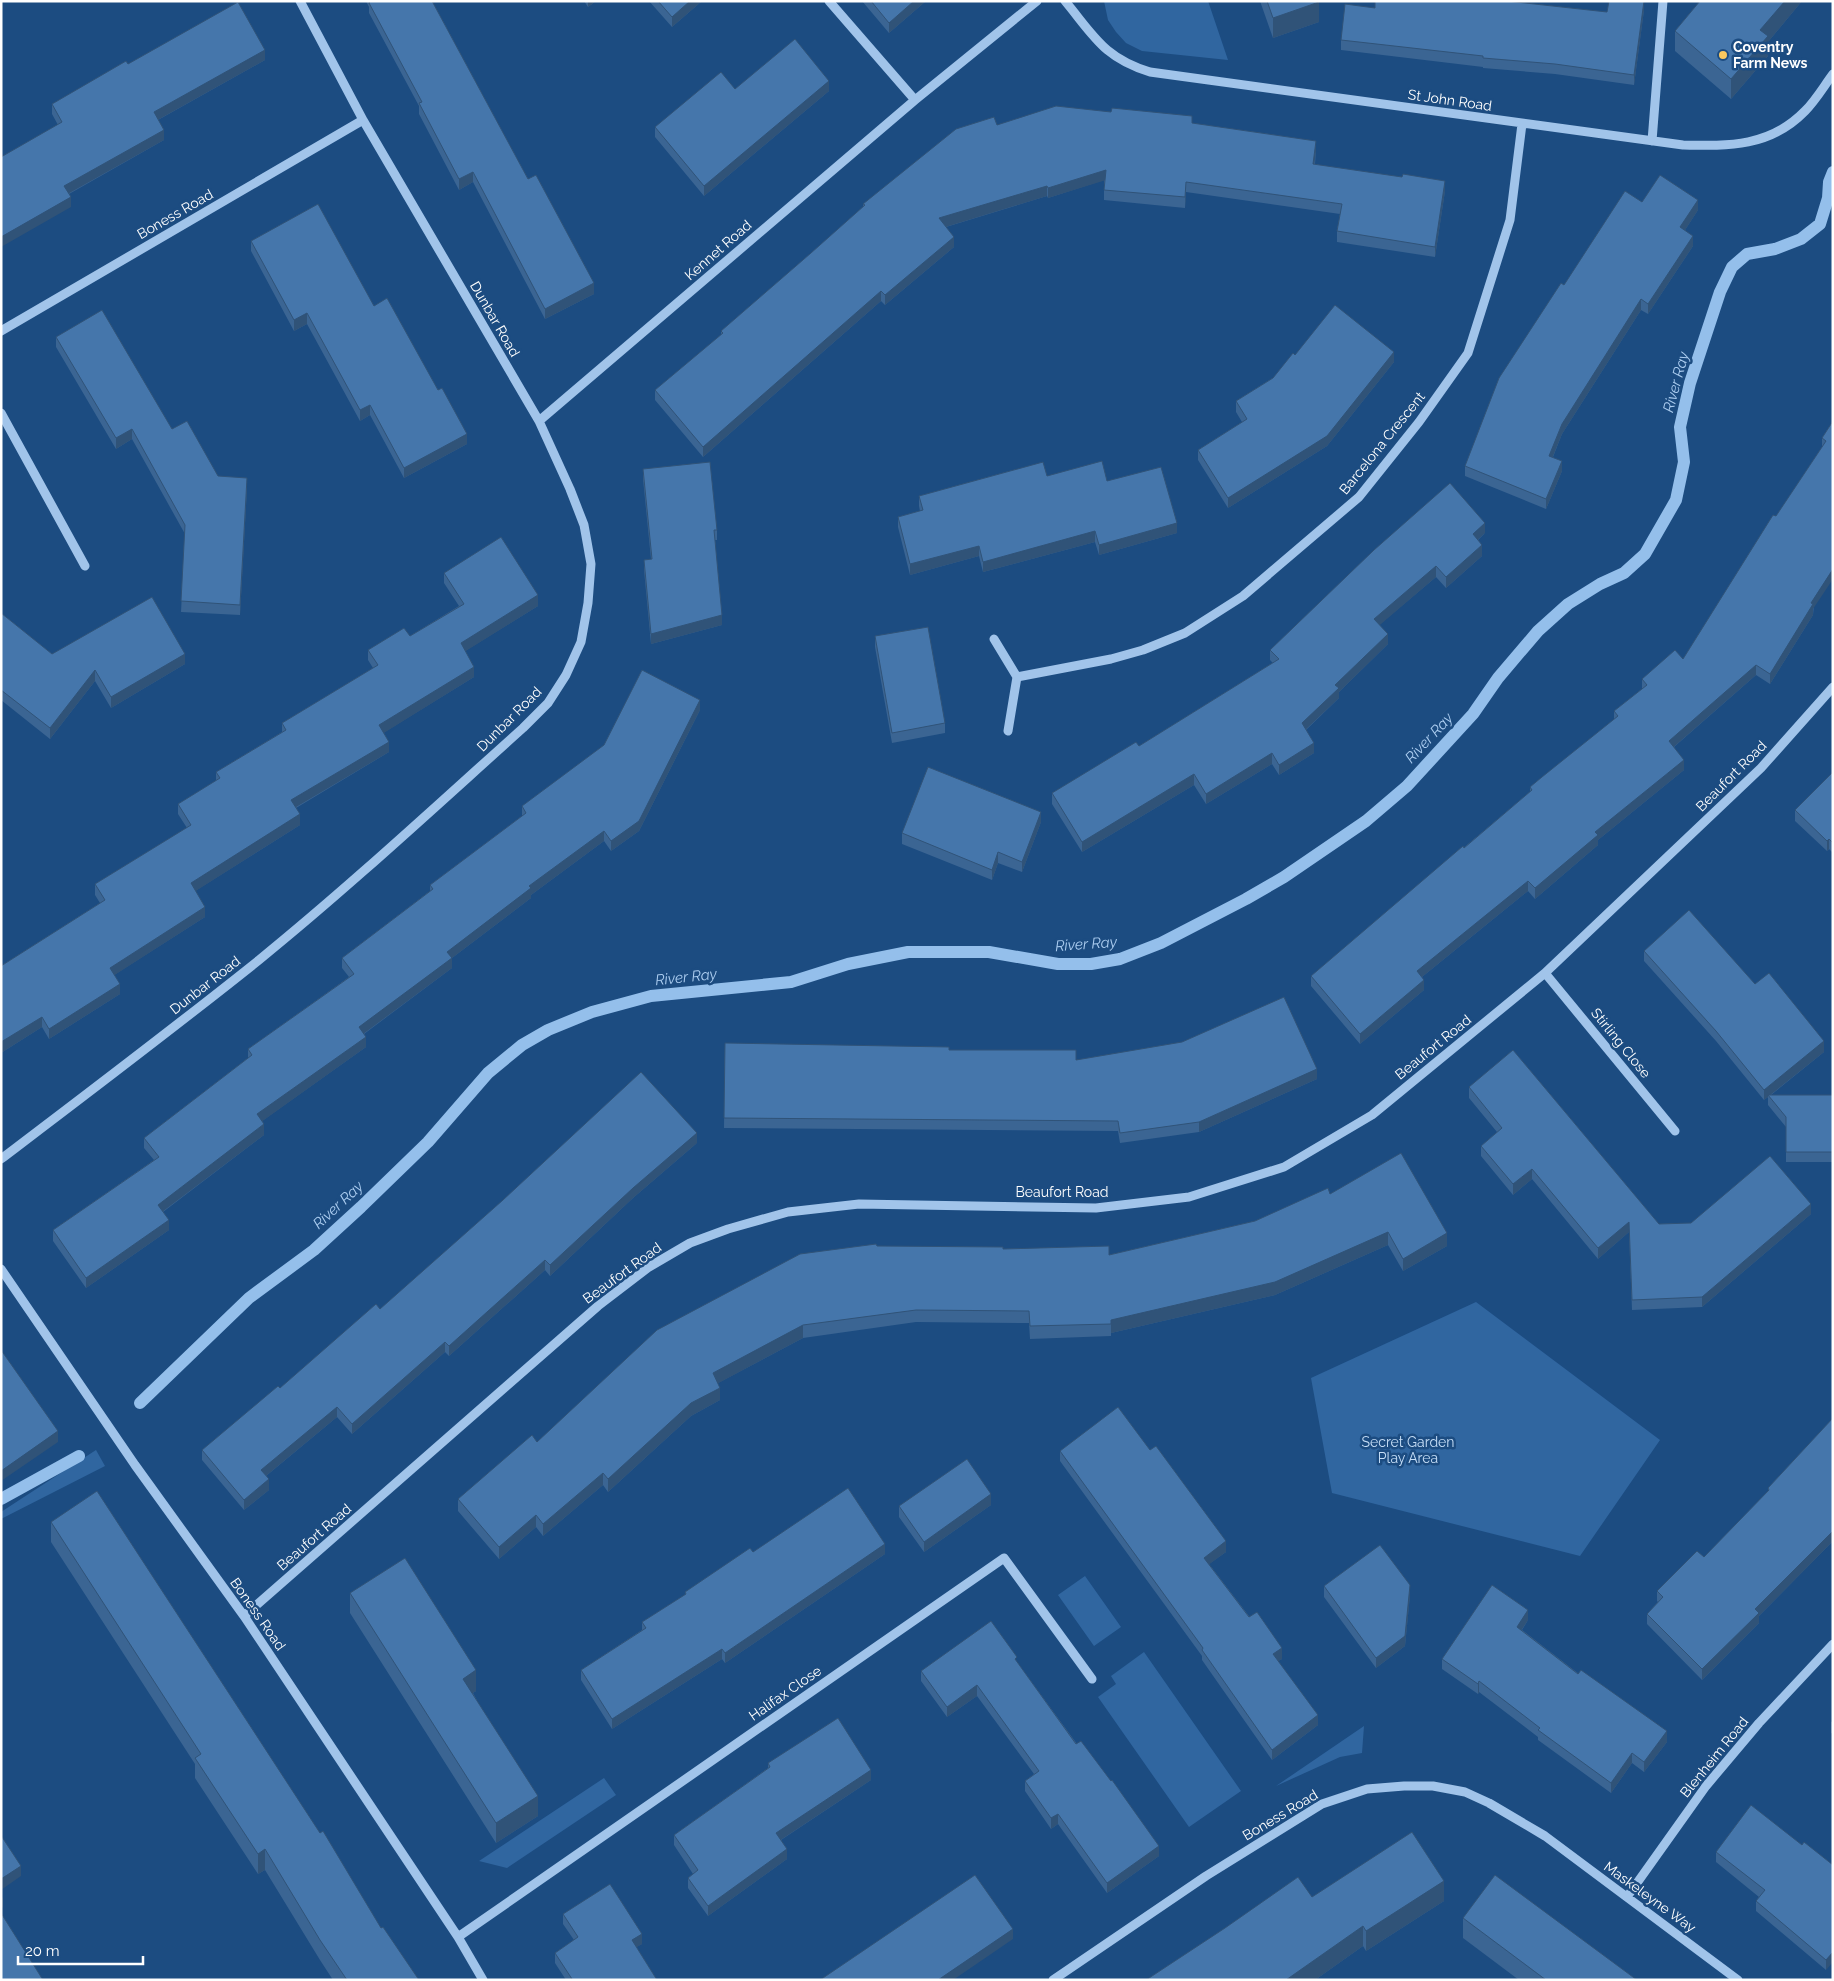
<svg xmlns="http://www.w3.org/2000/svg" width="1834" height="1981" font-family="Raleway,sans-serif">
<rect width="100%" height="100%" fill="#1c4c81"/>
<path fill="#3066a0" d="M1104,1H1208L1228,60L1142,51L1126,43L1116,32L1108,20Z
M1476,1302L1660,1440L1580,1556L1332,1493L1311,1378Z
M96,1450L105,1466L1,1519V1512Z
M1085,1576L1121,1627L1094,1646L1058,1595Z
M1144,1652L1241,1791L1189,1827L1098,1697L1116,1684L1111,1676Z
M1364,1726L1362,1753L1340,1757L1276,1786Z
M604,1778L616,1795L507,1868L479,1861Z"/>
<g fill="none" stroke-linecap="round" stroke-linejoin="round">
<path stroke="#94bfeb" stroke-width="12" d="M140,1403L249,1298L314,1250L361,1207L428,1142L488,1073L522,1045L548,1030L592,1012L651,996L791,982L848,964L908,952H989L1058,964H1091L1120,959L1161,943L1246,899L1284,877L1366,821L1407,786L1473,714L1498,678L1538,631L1568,604L1600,584L1624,573L1645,554L1676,500L1684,462L1680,427L1690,383L1720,292L1732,267L1747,254L1775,249L1801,239L1820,224L1828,198L1829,182L1833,172
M1,1499L79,1456"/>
<path stroke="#a1c4ea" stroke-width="9" d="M829,1L915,100
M1065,1C1094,36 1104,58 1150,72L1683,145C1729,146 1770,147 1805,111C1816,100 1824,86 1833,74
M1652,141L1663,1
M1,331L363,120
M1,413L85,566
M539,421L915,100L1037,1
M994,639L1017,677
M1008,731L1017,677L1111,659L1143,650L1185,633L1243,596L1359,497L1419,422L1468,353L1510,220L1522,124
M1545,973L1675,1131
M1,1159C88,1093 174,1028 259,960C350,886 436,806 523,728L548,703L566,675L581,642L588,603L591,564L584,525L570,489L539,421L363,120L300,1
M1,1269L135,1465L244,1616L458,1937L483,1980
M244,1616L598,1306L649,1267L690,1243L728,1229L788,1212L859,1204L1096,1208L1189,1197L1284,1167L1372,1115L1545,973L1761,768L1833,687
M1627,1897L1706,1786L1759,1723L1833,1644
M458,1937L1004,1558L1092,1679
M1053,1980L1206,1876L1322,1804L1367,1789L1404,1786H1433L1465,1792L1489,1803L1545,1836L1738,1980"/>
</g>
<path fill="#3b6593" d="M366,1H432L528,179L594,294L545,319L473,182L459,190L419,114V106L369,13V7Z
M584,1H596L588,7Z
M649,1H702L672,27Z
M862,1H926L889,33Z
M1260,1H1319V22L1273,38Z
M1700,1H1802L1768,42V56L1731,99L1675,51V31Z
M1375,8L1607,12L1644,10L1634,85L1555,74L1483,68V67L1341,50V40Z
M265,60L158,120L164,140L69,194L71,207L58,125L52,114V104L128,64Z
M735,89L829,91L704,196L655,137V127Z
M1192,123L1316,151L1315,164L1445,191L1435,257L1337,242V231L1340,214L1186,192L1185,208L1104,200V180L1048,198L1047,196L946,227L954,247L885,305L881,301L703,457L655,400V390L721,335V331L811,253L863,207V204L997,125Z
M1642,202L1698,210L1685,230L1693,246L1648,314L1641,310L1562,434L1553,457L1562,471L1546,509L1465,476V466L1564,285Z
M251,241L467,444L404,478L370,415L360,421L307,324L294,331L251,251Z
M56,337L172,429L218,476L247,488L240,615L181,612L185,534L132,439L116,449L56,347Z
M1295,355L1394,362L1327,446L1228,508L1198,460V450L1242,422L1236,412V401L1273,378Z
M1833,421L1813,615L1770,684L1756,675L1674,747L1684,770L1598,840V845L1535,899L1528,891L1422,977L1424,990L1360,1044L1311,986V976L1530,792V787L1614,720V711L1642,689V679L1683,659L1822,447V438Z
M643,469L717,530V540H715L722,625L651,644L644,570V560L651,559L643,479Z
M1047,476L1107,481L1177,533L1099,555L1095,542L983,572L979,556L910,575L898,527V517L920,511L919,506V496Z
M1485,533L1478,540L1482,556L1446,588L1436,577L1379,625L1388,644L1339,692V698L1306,730L1314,753L1279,775L1272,764L1206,804L1194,785L1082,852L1052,804V793L1139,746L1273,663L1270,660V650Z
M444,573L538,606L465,651L474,677L383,733L389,752L296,808L300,825L195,891L205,917L114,975L120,994L49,1039L42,1027L1,1053V966L100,903L95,895V884L187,828L178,814V804L216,781V772L282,732V723L373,668L368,660V650L410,636L459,606L444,583Z
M1,613L52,654L185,664L111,708L95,681L50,739L1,700Z
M875,636L945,723V733L892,743L875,647Z
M700,710L639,831L611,851L604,841L531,895V898L452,958V968L364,1034L366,1047L262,1121L264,1135L163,1212L169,1230L86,1288L53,1241V1230L154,1160L144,1148V1138L248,1058V1049L349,977L342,968V958L430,891V885L522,816V806Z
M1833,772V853L1829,849L1827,851L1795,821V810Z
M1041,822L1022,872L998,863L992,880L902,844V833Z
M1644,951L1755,984L1824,1052L1771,1095H1833V1162H1786V1127L1768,1105V1097L1764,1100L1716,1041L1644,961Z
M725,1043L949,1050L1317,1079L1199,1132L1120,1143L1118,1131L724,1128Z
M1469,1087L1659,1224L1691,1223L1811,1214L1702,1307L1632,1310L1629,1232L1598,1259L1532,1179L1513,1195L1481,1156V1146L1497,1132L1469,1098Z
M697,1143L633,1198L550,1276L545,1270L449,1356L445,1352L352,1434L337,1417L266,1476L269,1490L244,1510L202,1460V1450L380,1309Z
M1330,1194L1447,1246L1403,1271L1388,1245L1275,1295L1111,1333V1336L1030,1339L1029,1323L916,1322L803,1338L718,1383L720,1400L691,1416L608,1492L603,1485L543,1536L536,1527L499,1559L458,1511V1499L537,1442L877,1246L1003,1249L1109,1255L1255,1221Z
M1833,1418V1541L1759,1616V1623L1702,1680L1647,1624V1614L1658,1602L1657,1601V1591L1704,1557L1768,1492V1488Z
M1150,1450L1226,1552L1209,1564L1282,1659L1278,1661L1318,1725L1272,1760L1202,1660V1656L1060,1461V1451Z
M991,1505L924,1552L899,1517V1506Z
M51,1522L381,1928L419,1980H333L320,1960L265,1870L258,1874L195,1778V1764L51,1542Z
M753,1552L885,1554L725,1663L722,1659L612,1729L581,1680V1670L642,1630V1622L685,1595V1592Z
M1324,1586L1410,1595L1405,1646L1376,1668L1324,1597Z
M350,1593L476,1691L473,1693L538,1816L496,1843L350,1613Z
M1528,1620L1522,1630L1667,1742L1644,1772L1632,1763L1611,1793L1538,1740V1737L1479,1692L1478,1694L1442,1669V1659Z
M1017,1662L1159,1856L1107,1893L1058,1824L1051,1829L1025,1791V1781L1034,1774L977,1696L947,1717L921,1681V1671Z
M1833,1721V1734L1831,1733V1722Z
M768,1763L871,1780L781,1840L787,1859L708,1916L688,1888V1878L693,1874L674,1845V1835L768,1768Z
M1802,1845L1833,1865L1826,1970L1756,1911V1901L1759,1897L1716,1862V1852Z
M1312,1897L1444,1901L1366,1951L1363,1946L1315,1980H1146Z
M563,1914L642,1944L636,1947L657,1980H566L555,1963V1953L574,1940L563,1924Z
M1463,1918L1637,1980H1519L1463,1938Z"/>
<path fill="#305378" d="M588,1H596L588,7Z
M690,1H702L672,27V17Z
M914,1H926L889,33V23Z
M1644,1V10L1634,85V75Z
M1785,1H1802L1768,42V56L1731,99V79L1760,30Z
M1319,2V22L1273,38V18Z
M265,50V60L154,122V112Z
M829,81V91L704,196V186Z
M164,130V140L64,196V186Z
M1316,141V151L1313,174V164Z
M1106,170V180L1048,198V188Z
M473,172V182L459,190V179Z
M1445,181V191L1435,257V247Z
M1186,182V192L1185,208V197Z
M1047,186V196L939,229V218Z
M71,197V207L1,247V237Z
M1698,200V210L1680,238V227Z
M1693,236V246L1648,314V304Z
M954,237V247L885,305V295Z
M594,283V294L545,319V309Z
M881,291V301L703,457V447Z
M1641,299V310L1562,434L1549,466V456L1562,424Z
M307,313V324L294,331V320Z
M1394,352V362L1327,446L1228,508V498Z
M370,405V415L360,421V410Z
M132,429V439L116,449V438Z
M467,434V444L404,478V468Z
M1562,461V471L1546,509V499Z
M247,478V488L240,615V605Z
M1177,523V533L1099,555V545Z
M1485,523V533L1473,544V534Z
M1095,531V542L983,572V562Z
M1482,545V556L1446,588V577Z
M979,546V556L910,575V564Z
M1436,566V577L1374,630V619Z
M1833,569V579L1813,609V615L1770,684V674L1811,603Z
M538,595V606L461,654V643Z
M722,615V625L651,644V634Z
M1388,634V644L1339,692V698L1302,733V723L1335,685Z
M185,654V664L111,708V697Z
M1756,665V675L1669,751V741Z
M474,667V677L379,736V725Z
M95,670V681L50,739V728Z
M700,700V710L639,831L611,851V841Z
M389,742V752L291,810V800Z
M1314,743V753L1279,775V765Z
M1272,753V764L1206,804V794Z
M1684,760V770L1598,840V845L1535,899V888L1595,832Z
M1194,774V785L1082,852V842Z
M1041,812V822L1022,872V862Z
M300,814V825L191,894V883Z
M604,831V841L531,895V898L452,958V968L359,1037V1027L447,952L529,886Z
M1829,839V849L1827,851V841Z
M998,852V863L992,880V870Z
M1528,881V891L1417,981V971Z
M205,907V917L110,978V968Z
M1424,980V990L1360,1044V1034Z
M120,984V994L49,1039V1029Z
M42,1017V1027L1,1053V1042Z
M366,1037V1047L257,1125V1114Z
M1824,1041V1052L1769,1096L1768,1095V1097L1764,1100V1090Z
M1317,1069V1079L1199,1132V1122Z
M264,1124V1135L158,1215V1205Z
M697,1133V1143L633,1198L550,1276V1265L633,1188Z
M1532,1169V1179L1513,1195V1184Z
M1811,1204V1214L1702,1307V1297Z
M169,1220V1230L86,1288V1278Z
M1629,1222V1232L1598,1259V1248Z
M1388,1232V1245L1275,1295L1111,1333V1320Z
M1447,1233V1246L1403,1271V1259Z
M545,1260V1270L449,1356V1346Z
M803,1325V1338L713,1386V1373Z
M445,1342V1352L352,1434V1424Z
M720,1388V1400L691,1416L608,1492V1479L691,1403Z
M337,1407V1417L261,1480V1470Z
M58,1431V1442L1,1481V1471Z
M603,1473V1485L543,1536V1524Z
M269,1479V1490L244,1510V1500Z
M991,1494V1505L924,1552V1542Z
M536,1515V1527L499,1559V1547Z
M1833,1531V1541L1759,1616V1623L1702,1680V1669L1755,1609Z
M1226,1541V1552L1204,1568V1558Z
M885,1544V1554L725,1663V1653Z
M1410,1585V1595L1405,1646L1376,1668V1658Z
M1528,1610V1620L1517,1637V1627Z
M1282,1648V1659L1273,1664V1654Z
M722,1649V1659L612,1729V1719Z
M476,1670V1691L463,1699V1679Z
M1479,1681V1692L1478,1694V1684Z
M977,1685V1696L947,1717V1707Z
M1318,1715V1725L1272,1760V1750Z
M1667,1731V1742L1644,1772V1762Z
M1632,1753V1763L1611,1793V1783Z
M871,1770V1780L776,1843V1833Z
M538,1796V1816L496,1843V1823Z
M1058,1814V1824L1051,1829V1818Z
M1159,1846V1856L1107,1893V1883Z
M265,1849V1870L258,1874V1854Z
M787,1849V1859L708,1916V1906Z
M21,1866V1876L1,1890V1879Z
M1444,1881V1901L1366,1951V1931Z
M3,1897V1907L1,1909V1899Z
M1363,1926V1946L1315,1980H1286Z
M1013,1929V1939L953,1980H938Z
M642,1934V1944L632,1950V1940Z
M1833,1952V1962L1826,1970V1960Z"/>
<path fill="#4576ab" stroke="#305378" d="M371,1H432L528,179L536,175L594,283L545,309L473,172L459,179L419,103L422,102L369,3Z
M658,1H690L672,17Z
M871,1H914L889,23Z
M1267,1H1319V2L1273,18Z
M1375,1H1507L1607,12L1609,1H1644L1634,75L1555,64L1483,58V56L1341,40L1345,4L1375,8Z
M1700,1H1785L1760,30L1768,36L1731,79L1675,31Z
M238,2L265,50L154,112L164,130L64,186L71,197L1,237V157L62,122L52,104L126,61L128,64Z
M795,39L829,81L704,186L655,127L721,72L735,89Z
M1056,106L1111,112L1112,108L1192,116V123L1316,141L1313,164L1402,177L1403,174L1445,181L1435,247L1337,231L1342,204L1186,182L1185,197L1104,190L1106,170L1048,188L1047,186L939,218L954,237L885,295L881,291L703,447L655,390L723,333L721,331L811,253L865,205L863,204L956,129L994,117L997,125Z
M1660,175L1698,200L1680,227L1693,236L1648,304L1641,299L1562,424L1549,456L1562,461L1546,499L1465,466L1499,378L1561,283L1564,285L1625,191L1642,202Z
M318,204L374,306L387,298L438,390L442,388L467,434L404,468L370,405L360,410L307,313L294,320L251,241Z
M1335,305L1394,352L1327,436L1228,498L1198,450L1247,419L1236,401L1273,378L1293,353L1295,355Z
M102,310L172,429L187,421L218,476L247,478L240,605L181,601L185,525L132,429L116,438L56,337Z
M1833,421V569L1811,603L1813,604L1770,674L1756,665L1669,741L1684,760L1595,832L1598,835L1535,888L1528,881L1417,971L1424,980L1360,1034L1311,976L1463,846L1464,848L1532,790L1530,787L1542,777L1618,716L1614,711L1647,685L1642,679L1675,650L1683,659L1773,515L1776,516L1826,441L1822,438Z
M1102,461L1107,481L1161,467L1177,523L1099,545L1095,531L983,562L979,546L910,564L898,517L923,510L919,496L1043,462L1047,476Z
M710,462L717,530H714L722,615L651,634L644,560L652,559L643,469Z
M1450,483L1485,523L1473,534L1482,545L1446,577L1436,566L1374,619L1388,634L1335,685L1339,688L1302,723L1314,743L1279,765L1272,753L1206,794L1194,774L1082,842L1052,793L1136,742L1139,746L1279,659L1270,650L1374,550Z
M501,537L538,595L461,643L474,667L379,725L389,742L291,800L300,814L191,883L205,907L110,968L120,984L49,1029L42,1017L1,1042V966L105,900L95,884L191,825L178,804L220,778L216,772L286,730L282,723L378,665L368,650L404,628L410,636L464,604L444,573Z
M152,597L185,654L111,697L95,670L50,728L1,690V613L52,654Z
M928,627L945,723L892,733L875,636Z
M642,670L700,700L639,821L611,841L604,831L529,886L531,888L447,952L452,958L359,1027L366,1037L257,1114L264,1124L158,1205L169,1220L86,1278L53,1230L159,1157L144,1138L252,1055L248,1049L354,974L342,958L433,889L430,885L526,813L522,806L604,745Z
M928,767L1041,812L1022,862L998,852L992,870L902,833Z
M1833,772V843L1829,839L1827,841L1795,810Z
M1689,910L1755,984L1769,973L1824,1041L1764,1090L1716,1031L1644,951Z
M1284,997L1317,1069L1199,1122L1120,1133L1118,1121L724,1118L725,1043L949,1047V1050H1076V1060L1182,1042Z
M1513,1050L1659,1224L1691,1223L1770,1156L1811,1204L1702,1297L1632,1300L1629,1222L1598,1248L1532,1169L1513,1184L1481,1146L1502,1128L1469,1087Z
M641,1072L697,1133L633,1188L550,1265L545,1260L449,1346L445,1342L352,1424L337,1407L261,1470L269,1479L244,1500L202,1450L278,1386L280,1388L376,1304L380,1309L503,1200Z
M1768,1095H1833V1152H1786V1117Z
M1401,1153L1447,1233L1403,1259L1388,1232L1275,1282L1111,1320V1324L1030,1326L1029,1311L916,1310L803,1325L713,1373L720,1388L691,1403L608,1479L603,1473L543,1524L536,1515L499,1547L458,1499L532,1435L537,1442L657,1330L800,1254L876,1244L877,1246L1003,1247V1249L1109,1246V1255L1255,1221L1328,1188L1330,1194Z
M1,1350L58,1431L1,1471Z
M1118,1407L1150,1450L1156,1446L1226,1541L1204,1558L1249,1617L1257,1612L1282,1648L1273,1654L1318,1715L1272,1750L1202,1650L1203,1648L1060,1451Z
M1833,1418V1531L1755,1609L1759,1613L1702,1669L1647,1614L1663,1597L1657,1591L1697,1551L1704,1557L1769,1490L1768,1488Z
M967,1459L991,1494L924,1542L899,1506Z
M848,1488L885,1544L725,1653L722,1649L612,1719L581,1670L646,1628L642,1622L686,1594L685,1592L750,1548L753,1552Z
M97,1491L320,1833L323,1831L381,1928L383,1927L419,1980H347L320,1940L265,1849L258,1854L195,1758L201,1754L51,1522Z
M1380,1545L1410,1585L1405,1636L1376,1658L1324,1586Z
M405,1558L476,1670L463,1679L538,1796L496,1823L350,1593Z
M1492,1585L1528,1610L1517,1627L1578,1674L1581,1670L1667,1731L1644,1762L1632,1753L1611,1783L1538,1730L1540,1728L1479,1681L1478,1684L1442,1659Z
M991,1621L1017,1657L1015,1659L1076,1744L1081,1741L1111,1781L1112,1780L1159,1846L1107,1883L1058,1814L1051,1818L1025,1781L1039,1771L977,1685L947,1707L921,1671Z
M838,1718L871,1770L776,1833L787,1849L708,1906L688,1878L698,1870L674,1835L770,1767L768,1763Z
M1751,1805L1802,1845L1804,1842L1833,1865V1952L1826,1960L1756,1901L1765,1890L1716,1852Z
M1412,1832L1444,1881L1366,1931L1363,1926L1286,1980H1146L1225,1928L1298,1877L1312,1897Z
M2,1837L21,1866L1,1879V1838Z
M975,1875L1013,1929L938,1980H820Z
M1495,1875L1637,1980H1546L1463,1918Z
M610,1884L642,1934L632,1940L657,1980H570L572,1979L555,1953L578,1937L563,1914Z
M1,1913L43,1980H1Z"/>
<circle fill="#fac85f" stroke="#1c4c81" stroke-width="2" cx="1723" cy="55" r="5"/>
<g text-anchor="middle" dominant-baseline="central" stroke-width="5" stroke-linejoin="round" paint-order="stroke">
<g font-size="14" font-weight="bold" fill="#fff" stroke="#1c4c81" text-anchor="start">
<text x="1733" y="47">Coventry<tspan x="1733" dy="16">Farm News</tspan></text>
</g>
<g font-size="14" fill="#fff" stroke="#1c4c81">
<text transform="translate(1450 100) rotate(8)">St John Road</text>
<text transform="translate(175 214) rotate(-30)">Boness Road</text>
<text transform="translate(718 250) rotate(-41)">Kennet Road</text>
<text transform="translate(495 319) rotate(60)">Dunbar Road</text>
<text transform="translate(1382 443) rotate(-51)">Barcelona Crescent</text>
<text transform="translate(509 719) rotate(-45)">Dunbar Road</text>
<text transform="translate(1731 776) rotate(-45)">Beaufort Road</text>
<text transform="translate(205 985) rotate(-38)">Dunbar Road</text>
<text transform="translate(1621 1043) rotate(51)">Stirling Close</text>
<text transform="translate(1433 1047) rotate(-39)">Beaufort Road</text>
<text x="1062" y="1192">Beaufort Road</text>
<text transform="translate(622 1273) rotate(-36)">Beaufort Road</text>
<text transform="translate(314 1537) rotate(-41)">Beaufort Road</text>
<text transform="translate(258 1614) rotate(55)">Boness Road</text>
<text transform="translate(785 1693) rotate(-35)">Halifax Close</text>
<text transform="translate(1714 1757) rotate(-51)">Blenheim Road</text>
<text transform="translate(1280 1815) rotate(-31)">Boness Road</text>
<text transform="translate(1650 1897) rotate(36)">Maskeleyne Way</text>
</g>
<g font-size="14" fill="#c6def7" stroke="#1c4c81">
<text x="1408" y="1442">Secret Garden<tspan x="1408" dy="16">Play Area</tspan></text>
</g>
<g font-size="15" font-style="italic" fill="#adcef1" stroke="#1c4c81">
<text transform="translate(1676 382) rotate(-75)">River Ray</text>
<text transform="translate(1429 738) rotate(-47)">River Ray</text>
<text transform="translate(1086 944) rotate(-4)">River Ray</text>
<text transform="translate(686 977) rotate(-6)">River Ray</text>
<text transform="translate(338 1205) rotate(-43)">River Ray</text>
</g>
</g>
<rect width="1834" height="1981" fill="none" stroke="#ffffff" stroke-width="5"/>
<path d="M18 1956v8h125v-8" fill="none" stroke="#ffffff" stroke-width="2.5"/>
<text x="25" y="1956" font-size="15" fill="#ffffff" stroke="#1c4c81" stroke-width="4" paint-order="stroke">20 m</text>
</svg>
